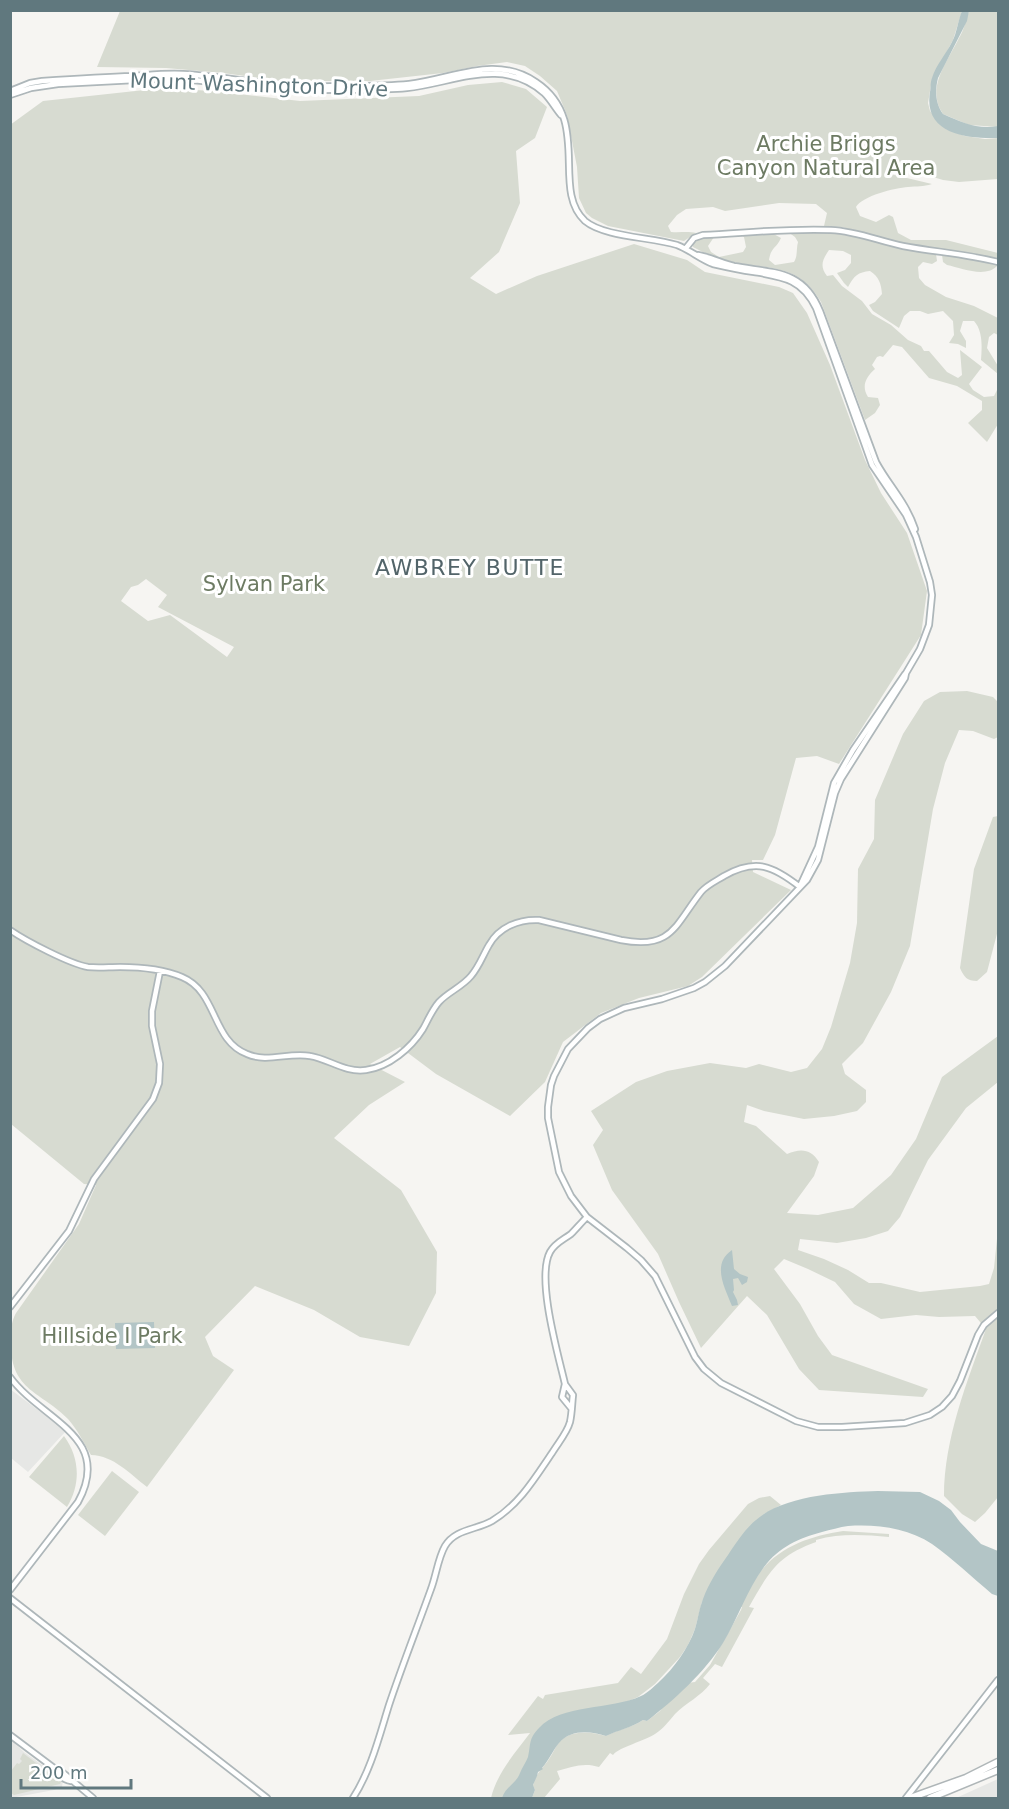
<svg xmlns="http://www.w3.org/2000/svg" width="1009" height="1809" font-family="'DejaVu Sans',sans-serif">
<rect width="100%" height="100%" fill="#f6f5f2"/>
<path fill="#e6e7e5" d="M10,1389L66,1431L28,1472L11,1458Z
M10,1739L24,1752L63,1780L62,1787L54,1790L11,1798Z
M998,1779V1798H956Z"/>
<path fill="#d7dbd1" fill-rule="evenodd" d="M120,11H962L953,40L932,79L928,103L930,111L946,129L965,136L985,139L998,138V179L959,182L943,180L923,174L901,171L891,167L886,173L932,184C923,187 917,186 908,187C895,188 862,196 856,207L860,216L876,222L889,215L893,217L898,233L911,240H946L998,253V259L891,241L842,227L824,226L827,213L816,204L779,203L725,211L713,207L686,209L677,215L668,226L671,232C680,233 687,231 696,233L684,241L608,226L592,218L586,213L579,198L577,167L567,115L557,91L540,76L525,66L507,62L477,66L443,73L370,81H281L223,73L166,68L97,67Z
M969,11H998V127L969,125L943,114C925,88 948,61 959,38C964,30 966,20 969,11Z
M502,82L526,89L547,107L535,138L516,151L520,203L499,252L470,278L496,294L537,276L634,244L687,260L705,272L779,287L793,293L807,313L830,365L865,460L881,493L907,533L927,591L921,635L839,764L817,756L796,758L775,835L763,860H752L753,872L791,890L702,977L688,986L639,998L601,1013L563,1042L545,1082L510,1116L436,1074L400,1047L370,1064L405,1082L369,1105L334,1138L401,1190L437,1252L436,1293L409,1346L360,1337L314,1310L255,1286L205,1337L213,1356L234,1370L147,1487C129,1473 114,1456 91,1455C84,1443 77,1429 68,1419C42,1392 11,1391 11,1345C11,1333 10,1324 16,1313L79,1224L96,1185L84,1184L11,1124L10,125L43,101L163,88L212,91L300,101L419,96L468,85ZM146,579L167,595L158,607L234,647L227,657L170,615L148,621L121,601L131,587L138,585Z
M770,232L781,238C776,249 771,247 769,260L775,265L794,262C798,256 796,249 798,242L795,237L788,232H835L904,249L936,254L937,261L932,264L923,262L918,267L919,278L925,285L946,297L974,306L998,318V335L994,333L989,337L987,348L998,366V374L981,360C982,347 983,331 974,321H963L960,331L966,341V348L958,344L949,343L954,335L953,321L943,311L928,314L920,311H910L904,316L899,328L873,311L869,305L875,302L882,294C881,283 879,277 870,271C858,272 854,276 848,287L844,283L837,273L845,270L851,263V255L843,251L829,250C823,259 819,266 827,276L833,275L842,286L862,301L872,314L891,325L908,340L921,346L924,351H929L947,372L958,378L962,375L960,350L982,367L969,384L973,390L984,397L994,396L998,388V424L987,442L968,423L982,410V401L957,386L929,378L902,347L893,345L883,357L880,356L877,357L872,365L875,369C866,377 861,386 868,397L878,398L880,405L875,413L865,420L821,302C798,263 771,270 733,262C719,259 706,254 693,247V243L700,238L714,237L708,246L711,252L719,257L743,252L746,247L744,237L739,234Z
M942,255L977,260L998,265C986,279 962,268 947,265L943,262Z
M967,691L993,697L998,702V737L994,739L973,731L959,730L945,763L933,809L910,946L891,992L863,1043L842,1064L845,1074L866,1090V1102L857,1111L834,1116L804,1119L764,1111L747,1105L744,1122L756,1126L787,1154C801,1148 811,1149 819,1162L814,1176L787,1213L818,1215L853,1208L891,1175L916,1139L942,1077L998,1036V1082L966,1108L928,1160L900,1217L888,1231L866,1238L837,1243L800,1239L798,1250L824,1259L848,1270L869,1283H881L920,1292L980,1286L989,1284L994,1268L998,1229V1497L985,1513L975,1522L962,1514L944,1496C944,1439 967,1382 986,1329L975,1316L939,1317L916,1315L881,1319L854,1304L835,1282L808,1269L784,1259L774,1269L800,1304L818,1336L832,1355L928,1389L923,1397L819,1390L799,1369L767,1315L747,1296L701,1348L679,1302L658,1254L612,1190L593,1145L603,1130L591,1111L636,1082L667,1071L710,1063L746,1068L759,1064L791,1072L807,1068L822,1049L831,1027L850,963L857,923L858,869L874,839L875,800L903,734L924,701L940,692Z
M998,816V930L987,972L977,981C967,981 964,977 960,968L974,869L993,817Z
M64,1436C80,1458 81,1484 67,1507L29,1477Z
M112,1471L139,1492L105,1536L78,1515Z
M770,1496L781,1505L764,1514L702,1602L695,1629L688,1645L680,1657L655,1684L638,1697L629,1701L578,1716L520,1778L508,1798H491C497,1773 515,1753 530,1733L508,1735L538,1696L543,1699L545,1695L618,1683L631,1667L641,1674L667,1639L684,1594L699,1564L709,1550L748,1504L759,1498Z
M843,1531L889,1534V1537C864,1535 841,1533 816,1540V1542C777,1556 769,1572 749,1607L754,1608L722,1667L715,1664L703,1678L710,1684C701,1696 686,1703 675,1714C668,1722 664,1728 655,1734C645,1741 619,1747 613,1755L610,1753L599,1767C584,1762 571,1767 557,1771L560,1779L544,1798H532L535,1790L533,1786C535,1775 541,1770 547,1762C551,1756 554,1751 557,1745C568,1729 590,1731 606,1736C618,1729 631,1728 643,1720L647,1721L660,1711L679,1684L695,1682L710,1665L741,1610L742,1607H740C745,1597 750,1587 756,1578C775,1548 809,1536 843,1531Z
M23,1753L61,1782L60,1784L14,1795L11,1793V1771L17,1763L19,1764L22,1761L20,1759Z"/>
<path fill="#b3c5c6" d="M962,11H969L967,21L938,78C935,90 935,103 943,114C961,122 978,130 998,126V138C967,139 923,134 930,92C931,88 930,83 932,78C936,65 946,54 952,42C957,33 958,20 962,11Z
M732,1250L734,1269L740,1274L748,1277L747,1282L742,1285L738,1278L733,1279L734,1290L733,1292L737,1300L738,1305L732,1306C725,1288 711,1264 732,1250Z
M154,1322L155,1348L116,1349L115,1323Z
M878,1491L920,1492L939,1501L951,1510L960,1522L981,1544L998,1551V1596L992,1594C972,1577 953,1559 932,1544C908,1528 877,1524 848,1526C840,1527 830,1530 822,1532C799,1538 779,1547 764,1567C747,1590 738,1618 723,1643C705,1672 673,1701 647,1721L643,1720C631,1728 618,1730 606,1736C590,1731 571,1729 559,1743C553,1750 549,1760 542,1768L543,1769L538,1772L537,1776L533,1785L535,1790L532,1798H502C506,1786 516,1784 520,1773C522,1768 526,1762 528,1757C531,1745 528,1739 539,1728C561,1704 611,1710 641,1696C648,1693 654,1686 659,1682C674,1668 688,1649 695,1629C698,1619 699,1609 703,1599C709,1583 718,1569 728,1555C736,1543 745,1529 756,1520C784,1495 842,1492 878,1491Z"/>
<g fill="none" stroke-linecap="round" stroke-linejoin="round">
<defs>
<path id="secondary" d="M314,90C345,89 376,91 407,88C454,83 502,56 544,93C551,100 555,108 561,115
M10,91L30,83L42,81C72,79 102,77 133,76C149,75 166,73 183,74C219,76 255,83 291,86C311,87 330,86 350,86C370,86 390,86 409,84C453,79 495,54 536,82C593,120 550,189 585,221C604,237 651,237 677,245C690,250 700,259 713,264C726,267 740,270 754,272C783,277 802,279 816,308L872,465L906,515L916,537L930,582L932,595L929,625L920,649L906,673L905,678L841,779L835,793L818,860L807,880L725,966L705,982L694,988L662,999L624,1008L600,1019L588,1028L568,1049L554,1076L551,1085L548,1107V1118L559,1172L571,1196L587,1217L627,1248L641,1260L655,1276L695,1357L704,1369L721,1383L796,1421L818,1427H842L905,1423L930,1415L942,1407L952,1396L960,1381L978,1335L984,1325L998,1313
M10,95L31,88L58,84L174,78L276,89L306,90
M686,248L694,238L703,235C746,233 788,228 831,230C856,231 879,241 903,246C935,252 967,254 998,262
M698,255C710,257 722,263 734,266C773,273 803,269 820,311L876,462C889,486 906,502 915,529
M801,884L818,847L834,783L853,750L905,674
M10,930C26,941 70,964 88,967C98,968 109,967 120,967C140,967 163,969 182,977C218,992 211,1040 247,1054C267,1063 289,1052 310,1056C329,1059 345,1073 366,1070C389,1067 411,1048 423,1029C428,1020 432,1010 439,1002C448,992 462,987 471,976C479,967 483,955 489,945C499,927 519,919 539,920L621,940C672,950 675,925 701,892C707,885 716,881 724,876C756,858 773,866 800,887
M10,1307L69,1231L94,1179L153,1099L159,1083L160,1064L152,1026V1011L160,971
M10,1377C41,1420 114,1436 78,1502L10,1590
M571,1408L562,1397L565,1384C558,1354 536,1278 550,1252C555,1243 563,1240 571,1234C576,1229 581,1223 587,1217
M10,1598L267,1798
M10,1735L58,1771L62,1772L93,1798
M58,1771C60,1777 65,1780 71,1781
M353,1798C371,1770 379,1737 389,1705C402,1666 417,1628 431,1589C436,1576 438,1558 445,1546C455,1529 476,1530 492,1521C519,1505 535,1478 552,1453C558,1443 567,1433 570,1422C572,1413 572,1403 573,1395L565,1384
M906,1798L998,1680"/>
<path id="highway" d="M910,1798L966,1778L998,1762
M930,1798L998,1770"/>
</defs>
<use href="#secondary" stroke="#aeb7ba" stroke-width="8"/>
<use href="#highway" stroke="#afb6b8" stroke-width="9"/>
<use href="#secondary" stroke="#fff" stroke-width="4.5"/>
<use href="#highway" stroke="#fff" stroke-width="6"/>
</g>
<g text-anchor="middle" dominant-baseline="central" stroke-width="6" stroke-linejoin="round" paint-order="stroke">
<g font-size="21" fill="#60787e" stroke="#fff">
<text transform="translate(259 85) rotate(2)">Mount Washington Drive</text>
</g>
<g font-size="21" fill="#6d7b63" stroke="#fff">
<text x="826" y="144">Archie Briggs<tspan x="826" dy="24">Canyon Natural Area</tspan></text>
<text x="264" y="584">Sylvan Park</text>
<text x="112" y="1336">Hillside I Park</text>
</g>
<g font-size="22" letter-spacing="1.5" fill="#526469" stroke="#fff">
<text x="470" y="567">AWBREY BUTTE</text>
</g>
</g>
<rect width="1009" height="1809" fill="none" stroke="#60787e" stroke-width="24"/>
<path d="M21 1779v9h110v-9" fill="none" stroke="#60787e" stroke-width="3"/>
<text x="30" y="1779" font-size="18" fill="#60787e" stroke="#ffffff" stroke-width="4.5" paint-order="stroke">200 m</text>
</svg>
